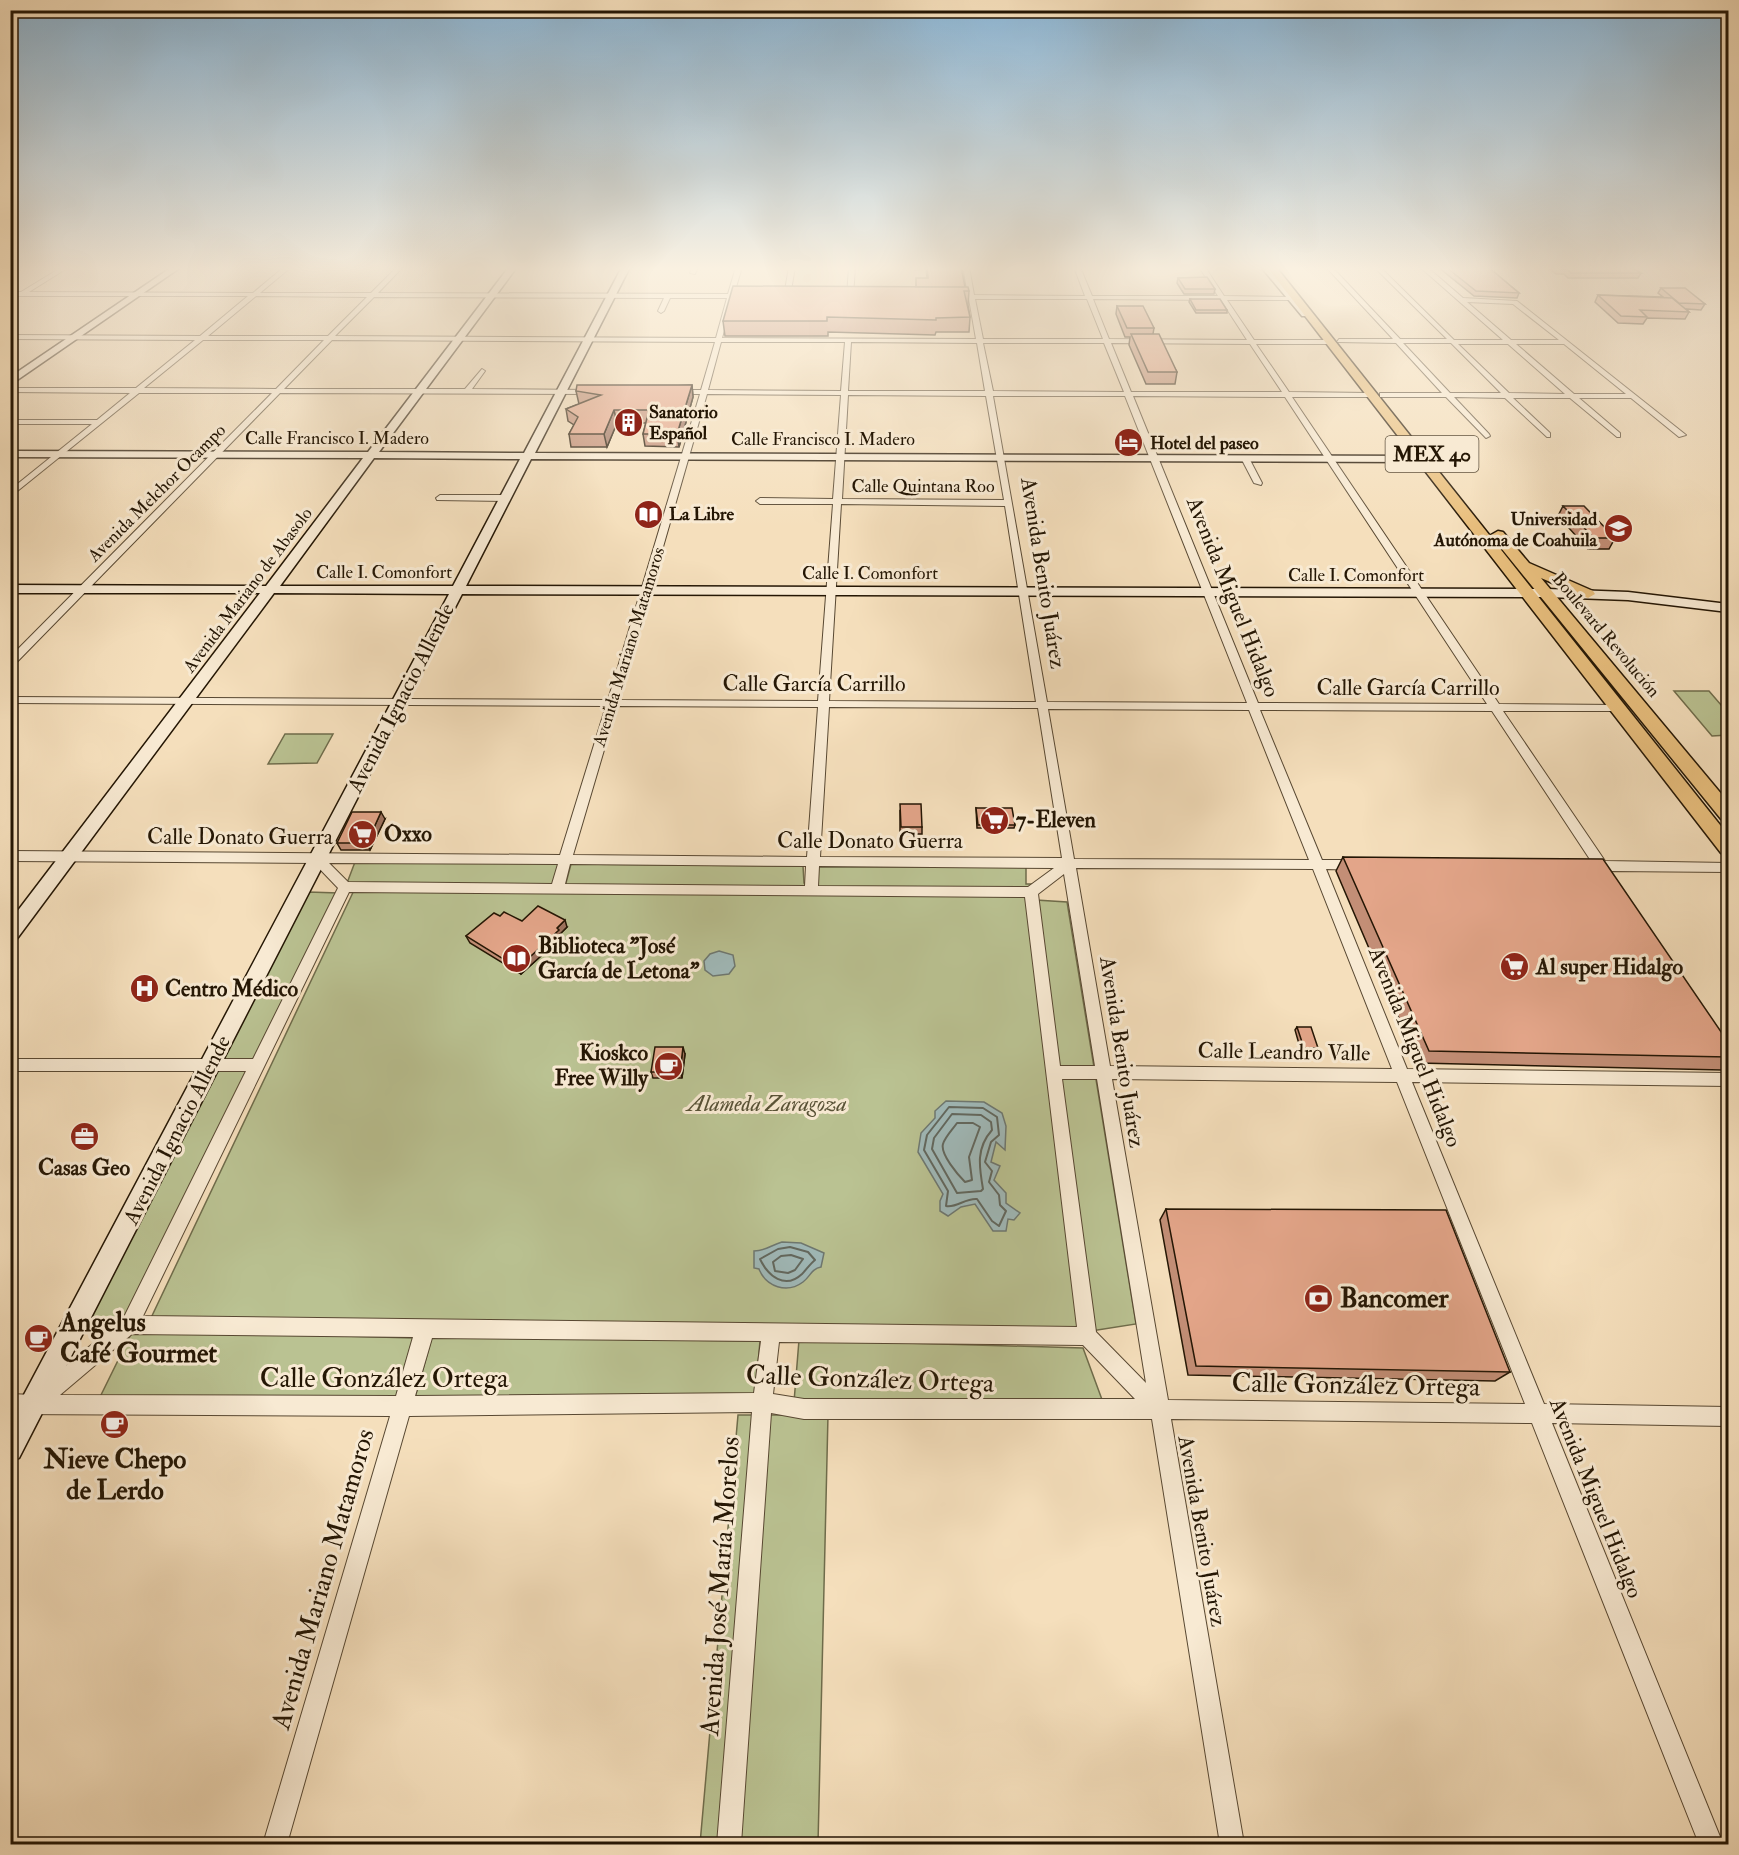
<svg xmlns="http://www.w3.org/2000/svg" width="1739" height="1855" font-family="'IM FELL Double Pica',serif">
<rect width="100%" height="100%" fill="#f5dfbc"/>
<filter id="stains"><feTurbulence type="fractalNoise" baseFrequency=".00333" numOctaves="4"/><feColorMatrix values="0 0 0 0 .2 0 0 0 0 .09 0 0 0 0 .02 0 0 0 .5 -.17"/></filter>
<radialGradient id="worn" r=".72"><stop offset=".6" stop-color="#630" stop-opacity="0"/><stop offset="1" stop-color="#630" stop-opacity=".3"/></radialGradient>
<path fill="#bac292" stroke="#6f6c4b" stroke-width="1.5" d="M1674,691H1709L1728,713V735L1712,736Z
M285,734H333L317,763L268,764Z
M355,862L561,863L555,883H566L571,864L803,866L804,883H818V867H1026V884H1034L1036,900L1067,902L1136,1324L1091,1331L150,1320L357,884L347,883Z
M308,892L338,893L121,1325L79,1327Z
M133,1330L413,1338L395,1400L100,1397Z
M432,1337L760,1341L755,1397L414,1401Z
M799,1340L1083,1348L1104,1405L794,1402Z
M738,1415H828L818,1844H700Z"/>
<path fill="#a0baba" stroke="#6e7871" stroke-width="1.5" d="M719,951L733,955L735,966L729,974L713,976L705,970L704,961L710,954Z
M946,1101L984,1102L1002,1113L1006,1126L1005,1150L996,1142L991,1162L1000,1166L994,1180L1006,1193V1203L1020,1213L1014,1220L1008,1219L1006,1231H993L975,1204L961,1207L948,1216L940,1211V1201L943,1194L918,1152L921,1133L935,1118V1111Z
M782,1242L801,1243L824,1253L821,1267C811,1269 811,1276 803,1282C787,1294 766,1287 759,1269L754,1268V1251C766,1251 771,1245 782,1242Z"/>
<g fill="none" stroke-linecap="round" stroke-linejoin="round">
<path stroke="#62685f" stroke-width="2" d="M949,1107L983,1108L997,1117L999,1135L991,1142L985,1162L992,1171L989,1182L999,1195L1000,1205L1006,1211L999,1226L992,1221L977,1199C965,1198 957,1208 946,1206L948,1191L924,1150L927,1135Z
M952,1114L981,1115L991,1122L992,1130C976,1148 979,1166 983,1189L981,1191L957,1193L932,1149L934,1138Z
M957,1123H973L980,1127L969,1157L972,1180L965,1182C958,1175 940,1154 943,1144C945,1137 953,1129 957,1123Z
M790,1247L808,1252L815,1260C810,1264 806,1270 802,1274C785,1290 768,1276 760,1259L778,1249Z
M791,1255L803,1259L795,1270L788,1273L775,1271L773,1262L781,1256Z"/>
<defs>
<path id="street" d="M62,267H69L29,292L253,293L284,267H291L260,293H371L397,267H403L378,293L728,294L736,267H742L734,294L752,296L733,298L722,338L976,339L969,299L961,297L968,295L963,267H969L974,295L1085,296L1074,267H1080L1092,296H1218L1199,267H1205L1224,296L1292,297L1290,300H1227L1254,340H1327L1330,342L1327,344H1256L1289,392L1369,393L1373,395L1369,397H1292L1499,704L1618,705L1623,708L1618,711H1503L1605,861L1728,863V872L1611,871L1610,875C1603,877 1601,876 1597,871L1586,869L1585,866L1586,863L1591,861L1492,711L1260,710L1322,860H1358L1364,865L1358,870L1326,869L1407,1069L1728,1073V1086L1412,1082L1544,1404L1728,1407V1426L1552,1423L1723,1844H1699L1532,1423L1171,1419L1244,1844H1220L1152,1419H804L771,1413L741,1844H717L752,1412L409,1416L287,1844H263L390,1416L10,1414V1394L34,1395L36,1390L123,1319L246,1071H10V1059H253L338,888L314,863L10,861V851L560,855L606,706L10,703V697L608,700L700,394H676L672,392L676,390H701L715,342L332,340L284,389H465L482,369L485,371L472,389L593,390L597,392L593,394L280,393L14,665L10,666V657L272,393H139L10,497V490L92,424H10V420H97L130,393L10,392V388H136L195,340L10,339V335L200,336L248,296H10V292H21ZM256,296L367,297L328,336H208ZM374,297L664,298L658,311L661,313L664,311L670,298H727L716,338L335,336ZM975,299H1087L1103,339H983ZM1093,299L1221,300L1247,340L1109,339ZM203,340H324L276,389L144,388ZM721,342H845L841,391L708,390ZM851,342L977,343L985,391H848ZM983,343H1104L1124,392L993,391ZM1111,343L1250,344L1282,392H1131ZM707,394L841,395L833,499L760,498L756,501L760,504H833L818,701L619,700ZM848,395L986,396L1004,500L842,499ZM993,396H1125L1247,703L1047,702ZM1133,396L1285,397L1487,704L1258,703ZM841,504L1005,506L1036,702L829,701ZM617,706L818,707L807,857L573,855ZM829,707L1038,708L1062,858L820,857ZM1048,709L1249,710L1309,860L1074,859ZM329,863L558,864L552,884L348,882ZM570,864L806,866L805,886L565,884ZM819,866L1054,868L1028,887L818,886ZM1076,868L1313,869L1392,1069L1110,1066ZM1064,874L1095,1066H1060L1038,894ZM349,892L1025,897L1077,1327L143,1316ZM1062,1079H1097L1146,1383L1096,1332ZM1112,1079L1397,1082L1525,1404L1168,1400ZM132,1334L413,1337L396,1396L60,1395ZM432,1338L761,1341L754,1393L415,1396ZM779,1342L1083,1345L1135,1399H804L773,1394Z
M692,267H698L695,274L690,273Z
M789,267H795L790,296L787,298L784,296Z
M849,267H855L853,296L850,298L847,296Z
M914,267H920V269L915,270Z
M1326,267H1332L1400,339H1447L1374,267H1380L1454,340H1503L1420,267H1427L1463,298L1517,301L1686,435L1679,437L1631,398H1579L1620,433V437H1617L1570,398H1513L1550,433V437H1547L1505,398L1454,397L1489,434L1490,436L1486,438L1446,397H1380V393H1442L1396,343L1337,342L1339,339H1393ZM1467,302L1513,304L1559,340H1511ZM1403,343H1451L1501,393H1450ZM1458,344H1508L1565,394L1509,393ZM1516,344H1564L1626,394H1574Z
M1242,456L1249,458L1262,483L1261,485L1254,483L1241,458Z
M440,495H505L509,498L505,501L437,500L436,498Z"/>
<path id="secondary" d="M172,267H181L10,385V377Z
M509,267H517L379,452L524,453L622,267H630L535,453L1420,456L1425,459L1420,462L531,459L466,586L1547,589L1628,592L1728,604V612L1628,600L1547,597L462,594L19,1458L10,1462V1421L449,594L274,593L16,940L10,942V921L260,593H10V585L266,586L363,458L10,457V451L368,452ZM374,458L520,459L453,586H280Z
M1261,267H1269L1308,312V316H1302Z"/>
<path id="primary" d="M1267,267H1276L1728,835V855L1721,853Z
M1498,531L1503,532L1529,563L1593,591L1595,594L1588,598L1541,578L1728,802V820L1721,819L1493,538L1491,535Z"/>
</defs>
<use href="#street" stroke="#584832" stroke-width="2"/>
<use href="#secondary" stroke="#241604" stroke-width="3"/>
<use href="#primary" stroke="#241604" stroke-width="3"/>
<use href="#street" fill="#f8ead3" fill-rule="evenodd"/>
<use href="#secondary" fill="#f8ead3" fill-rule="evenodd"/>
<use href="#primary" fill="#eac07e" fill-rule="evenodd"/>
</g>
<path fill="#c38e76" stroke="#241604" stroke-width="1.5" d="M926,267H961L965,287L969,291L968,305L970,317L969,332H936L935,335L828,332V336H725L723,321L916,287L927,278Z
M1438,267H1488L1519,293L1517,298L1474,296Z
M1547,267H1631L1641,273L1638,278H1568L1564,274H1556Z
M1178,278L1215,289L1214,294H1184L1177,283Z
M1661,288L1705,304L1701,310L1686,309L1689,312L1685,319L1647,318L1643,324L1618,323L1595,302L1598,295L1663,297L1658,293Z
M1190,299L1227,310V313H1196L1189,302Z
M1117,306L1154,328L1153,334L1177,372L1175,384H1146L1129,345L1130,337H1125L1116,314Z
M692,385L693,397L679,447L645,446L643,434L646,423H617L607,447H571L569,434L574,425L568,421L566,409L579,404L576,391Z
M1563,506L1615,538L1609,549H1588L1558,516Z
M976,808L1015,825L1014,828H977Z
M900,811L922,827V834H900Z
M385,819L370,850H341L337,843Z
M1343,857L1728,1042V1065L1722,1070L1418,1063L1336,871Z
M500,916L522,921L567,927L560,934L562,937L521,974L470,943L466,936Z
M1297,1027L1318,1048L1316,1051H1301L1295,1030Z
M685,1054L682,1078H653L651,1072Z
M1166,1209L1510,1372L1495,1381L1188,1375L1160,1220Z"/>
<path fill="#9f7460" stroke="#241604" stroke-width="1.5" d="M692,385L693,397L679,447L677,434Z
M614,410L617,423L607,447L604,434Z
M381,812L385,819L370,850L367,843Z
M565,920L567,927L560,934L562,937L521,974L518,968Z
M683,1047L685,1054L682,1078L680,1072Z"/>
<path fill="#e3a589" stroke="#241604" stroke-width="1.5" d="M927,267H961L965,287H916V278H928Z
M1446,267H1488L1519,293L1476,291Z
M1556,267H1631L1641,273H1571L1567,269H1559Z
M1207,277L1215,289H1185L1178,278Z
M733,286L968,287L969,291H964L970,317L936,318V320L827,317V321H723Z
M1661,288H1685L1705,304L1679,303Z
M1598,295L1672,298L1689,312L1640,310L1647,317L1621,316Z
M1190,299H1220L1227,310H1196Z
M1117,306H1143L1154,328H1127Z
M1131,334H1159L1177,372H1148Z
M577,385H692L677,434H643L649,410H614L604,434H569L578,417L566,409L601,395L576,391Z
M1563,506H1584L1615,538H1594Z
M900,804H921L922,827H901Z
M976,808H1012L1015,825H978Z
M352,812H381L367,843H337Z
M1343,857L1603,859L1728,1042V1057L1429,1051Z
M538,906L565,920L557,928L559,930L518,968L466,936L494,913L500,916L504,912L522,921Z
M1297,1027H1311L1318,1048H1304Z
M655,1047H683L680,1072H651Z
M1166,1209L1446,1210L1510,1372L1196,1366Z"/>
<linearGradient id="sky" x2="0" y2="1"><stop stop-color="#8bb6d6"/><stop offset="0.51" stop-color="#faf1e1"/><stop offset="1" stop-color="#faf1e1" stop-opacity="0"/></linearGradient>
<rect width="1739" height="527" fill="url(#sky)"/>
<defs>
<symbol id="building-disc" viewBox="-11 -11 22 22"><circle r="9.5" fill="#8f2418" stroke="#f8ead3"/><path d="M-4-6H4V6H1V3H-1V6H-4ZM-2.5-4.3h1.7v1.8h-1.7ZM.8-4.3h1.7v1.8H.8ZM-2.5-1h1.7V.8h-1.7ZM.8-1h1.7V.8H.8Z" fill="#fff"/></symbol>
<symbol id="hotel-disc" viewBox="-11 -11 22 22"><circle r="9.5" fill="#8f2418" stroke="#f8ead3"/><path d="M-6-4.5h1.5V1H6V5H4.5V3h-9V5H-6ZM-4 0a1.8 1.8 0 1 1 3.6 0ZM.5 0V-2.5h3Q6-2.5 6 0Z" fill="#fff"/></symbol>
<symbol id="library-disc" viewBox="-11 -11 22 22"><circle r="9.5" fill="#8f2418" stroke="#f8ead3"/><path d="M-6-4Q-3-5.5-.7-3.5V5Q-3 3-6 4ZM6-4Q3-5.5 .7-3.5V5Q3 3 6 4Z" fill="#fff"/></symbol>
<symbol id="university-disc" viewBox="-11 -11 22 22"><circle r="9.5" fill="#8f2418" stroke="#f8ead3"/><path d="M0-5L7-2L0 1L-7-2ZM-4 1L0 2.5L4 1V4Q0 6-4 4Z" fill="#fff"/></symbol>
<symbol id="supermarket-disc" viewBox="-11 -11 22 22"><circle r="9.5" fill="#8f2418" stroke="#f8ead3"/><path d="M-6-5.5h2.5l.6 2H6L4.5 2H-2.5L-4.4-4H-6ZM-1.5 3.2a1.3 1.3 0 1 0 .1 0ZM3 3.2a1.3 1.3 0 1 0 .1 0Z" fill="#fff"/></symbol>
<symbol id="hospital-disc" viewBox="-11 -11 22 22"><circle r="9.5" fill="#8f2418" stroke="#f8ead3"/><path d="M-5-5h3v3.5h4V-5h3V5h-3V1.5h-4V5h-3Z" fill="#fff"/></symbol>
<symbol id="cafe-disc" viewBox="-11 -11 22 22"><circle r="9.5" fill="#8f2418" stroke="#f8ead3"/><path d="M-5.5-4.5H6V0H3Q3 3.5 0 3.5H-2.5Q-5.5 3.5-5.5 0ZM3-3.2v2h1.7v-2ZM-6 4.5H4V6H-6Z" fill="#fff"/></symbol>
<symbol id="office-disc" viewBox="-11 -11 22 22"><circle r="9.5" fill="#8f2418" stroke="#f8ead3"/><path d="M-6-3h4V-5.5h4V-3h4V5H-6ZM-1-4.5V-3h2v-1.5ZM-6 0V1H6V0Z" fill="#fff"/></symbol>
<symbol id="bank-disc" viewBox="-11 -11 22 22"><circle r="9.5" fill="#8f2418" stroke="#f8ead3"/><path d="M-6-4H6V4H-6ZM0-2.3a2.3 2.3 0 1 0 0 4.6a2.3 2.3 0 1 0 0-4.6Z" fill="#fff"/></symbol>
</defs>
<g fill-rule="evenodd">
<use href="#building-disc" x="612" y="406" width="33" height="33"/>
<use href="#hotel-disc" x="1112" y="426" width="33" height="33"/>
<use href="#library-disc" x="632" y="498" width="33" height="33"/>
<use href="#university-disc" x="1602" y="512" width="33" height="33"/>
<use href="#supermarket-disc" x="978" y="804" width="33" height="33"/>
<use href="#supermarket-disc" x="346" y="818" width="33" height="33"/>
<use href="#library-disc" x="500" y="942" width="33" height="33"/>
<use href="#supermarket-disc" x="1498" y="950" width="33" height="33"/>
<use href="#hospital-disc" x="128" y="972" width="33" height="33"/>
<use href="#cafe-disc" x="652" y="1050" width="33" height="33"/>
<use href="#office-disc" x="68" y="1120" width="33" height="33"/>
<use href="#bank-disc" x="1302" y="1282" width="33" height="33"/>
<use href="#cafe-disc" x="22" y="1322" width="33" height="33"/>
<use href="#cafe-disc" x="98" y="1408" width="33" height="33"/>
</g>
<g text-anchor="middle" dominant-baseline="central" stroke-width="6" stroke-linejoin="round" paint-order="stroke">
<g font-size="18" font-weight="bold" fill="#241604" stroke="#f8ead3" text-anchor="start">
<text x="649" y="412">Sanatorio<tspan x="649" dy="21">Español</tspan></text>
<text x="1150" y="443">Hotel del paseo</text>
<text x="669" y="514">La Libre</text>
<text x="1597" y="519" text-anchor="end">Universidad<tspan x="1597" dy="21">Autónoma de Coahuila</tspan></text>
</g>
<g font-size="18" fill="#241604" stroke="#f8ead3">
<text x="337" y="438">Calle Francisco I. Madero</text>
<text x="823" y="439">Calle Francisco I. Madero</text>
<text x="923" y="486">Calle Quintana Roo</text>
<text transform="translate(157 493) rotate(-45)">Avenida Melchor Ocampo</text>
<text x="384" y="572">Calle I. Comonfort</text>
<text x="870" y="573">Calle I. Comonfort</text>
<text x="1356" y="575">Calle I. Comonfort</text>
<text transform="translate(248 590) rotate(-53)">Avenida Mariano de Abasolo</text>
<text transform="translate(1606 635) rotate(50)">Boulevard Revolución</text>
<text transform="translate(629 647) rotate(-73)">Avenida Mariano Matamoros</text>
</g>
<rect fill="#f8ead3" stroke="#645642" stroke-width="1.5" x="1385.5" y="436" width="93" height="36" rx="4.5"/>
<g font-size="21" font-weight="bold" fill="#241604">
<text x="1432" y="454">MEX 40</text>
</g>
<g font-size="22" fill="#241604" stroke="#f8ead3">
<text transform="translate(1043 573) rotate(81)">Avenida Benito Juárez</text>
<text transform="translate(1233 597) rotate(68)">Avenida Miguel Hidalgo</text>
<text x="814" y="684">Calle García Carrillo</text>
<text x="1408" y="688">Calle García Carrillo</text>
<text transform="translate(401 698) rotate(-63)">Avenida Ignacio Allende</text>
<text x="240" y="837">Calle Donato Guerra</text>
<text x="870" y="841">Calle Donato Guerra</text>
<text transform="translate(1415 1047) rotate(68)">Avenida Miguel Hidalgo</text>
<text transform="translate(1122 1052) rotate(81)">Avenida Benito Juárez</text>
<text transform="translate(1284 1052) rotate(1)">Calle Leandro Valle</text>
<text transform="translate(177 1130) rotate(-63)">Avenida Ignacio Allende</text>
<text transform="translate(1596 1498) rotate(68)">Avenida Miguel Hidalgo</text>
<text transform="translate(1202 1531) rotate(80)">Avenida Benito Juárez</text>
</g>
<g font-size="22" font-weight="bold" fill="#241604" stroke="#f8ead3" text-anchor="start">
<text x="1016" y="820">7-Eleven</text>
<text x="384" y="834">Oxxo</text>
<text x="538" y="946">Biblioteca "José<tspan x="538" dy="25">García de Letona"</tspan></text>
<text x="1536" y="967">Al super Hidalgo</text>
<text x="165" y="989">Centro Médico</text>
<text x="648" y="1053" text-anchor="end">Kioskco<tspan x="648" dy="25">Free Willy</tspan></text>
<text x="84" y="1168" text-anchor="middle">Casas Geo</text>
</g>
<g font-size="22" font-style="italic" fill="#585236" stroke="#f8ead3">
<text x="767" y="1104">Alameda Zaragoza</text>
</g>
<g font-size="27" font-weight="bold" fill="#241604" stroke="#f8ead3" text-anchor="start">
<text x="1340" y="1298">Bancomer</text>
<text x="60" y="1322">Angelus<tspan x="60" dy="31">Café Gourmet</tspan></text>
<text x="115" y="1459" text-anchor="middle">Nieve Chepo<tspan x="115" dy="31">de Lerdo</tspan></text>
</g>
<g font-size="27" fill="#241604" stroke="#f8ead3">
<text x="384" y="1378">Calle González Ortega</text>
<text transform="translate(870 1379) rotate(2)">Calle González Ortega</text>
<text transform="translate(1356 1385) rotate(1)">Calle González Ortega</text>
<text transform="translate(323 1579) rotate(-74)">Avenida Mariano Matamoros</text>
<text transform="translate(720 1586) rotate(-86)">Avenida José María Morelos</text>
</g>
</g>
<rect width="1739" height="1855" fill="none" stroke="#f5dfbc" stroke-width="36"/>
<rect x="12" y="12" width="1715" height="1831" fill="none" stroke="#241604" stroke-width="3"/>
<rect x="18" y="18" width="1703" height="1819" fill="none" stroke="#241604" stroke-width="1.5"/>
<rect width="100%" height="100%" filter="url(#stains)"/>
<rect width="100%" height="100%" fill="url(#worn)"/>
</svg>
